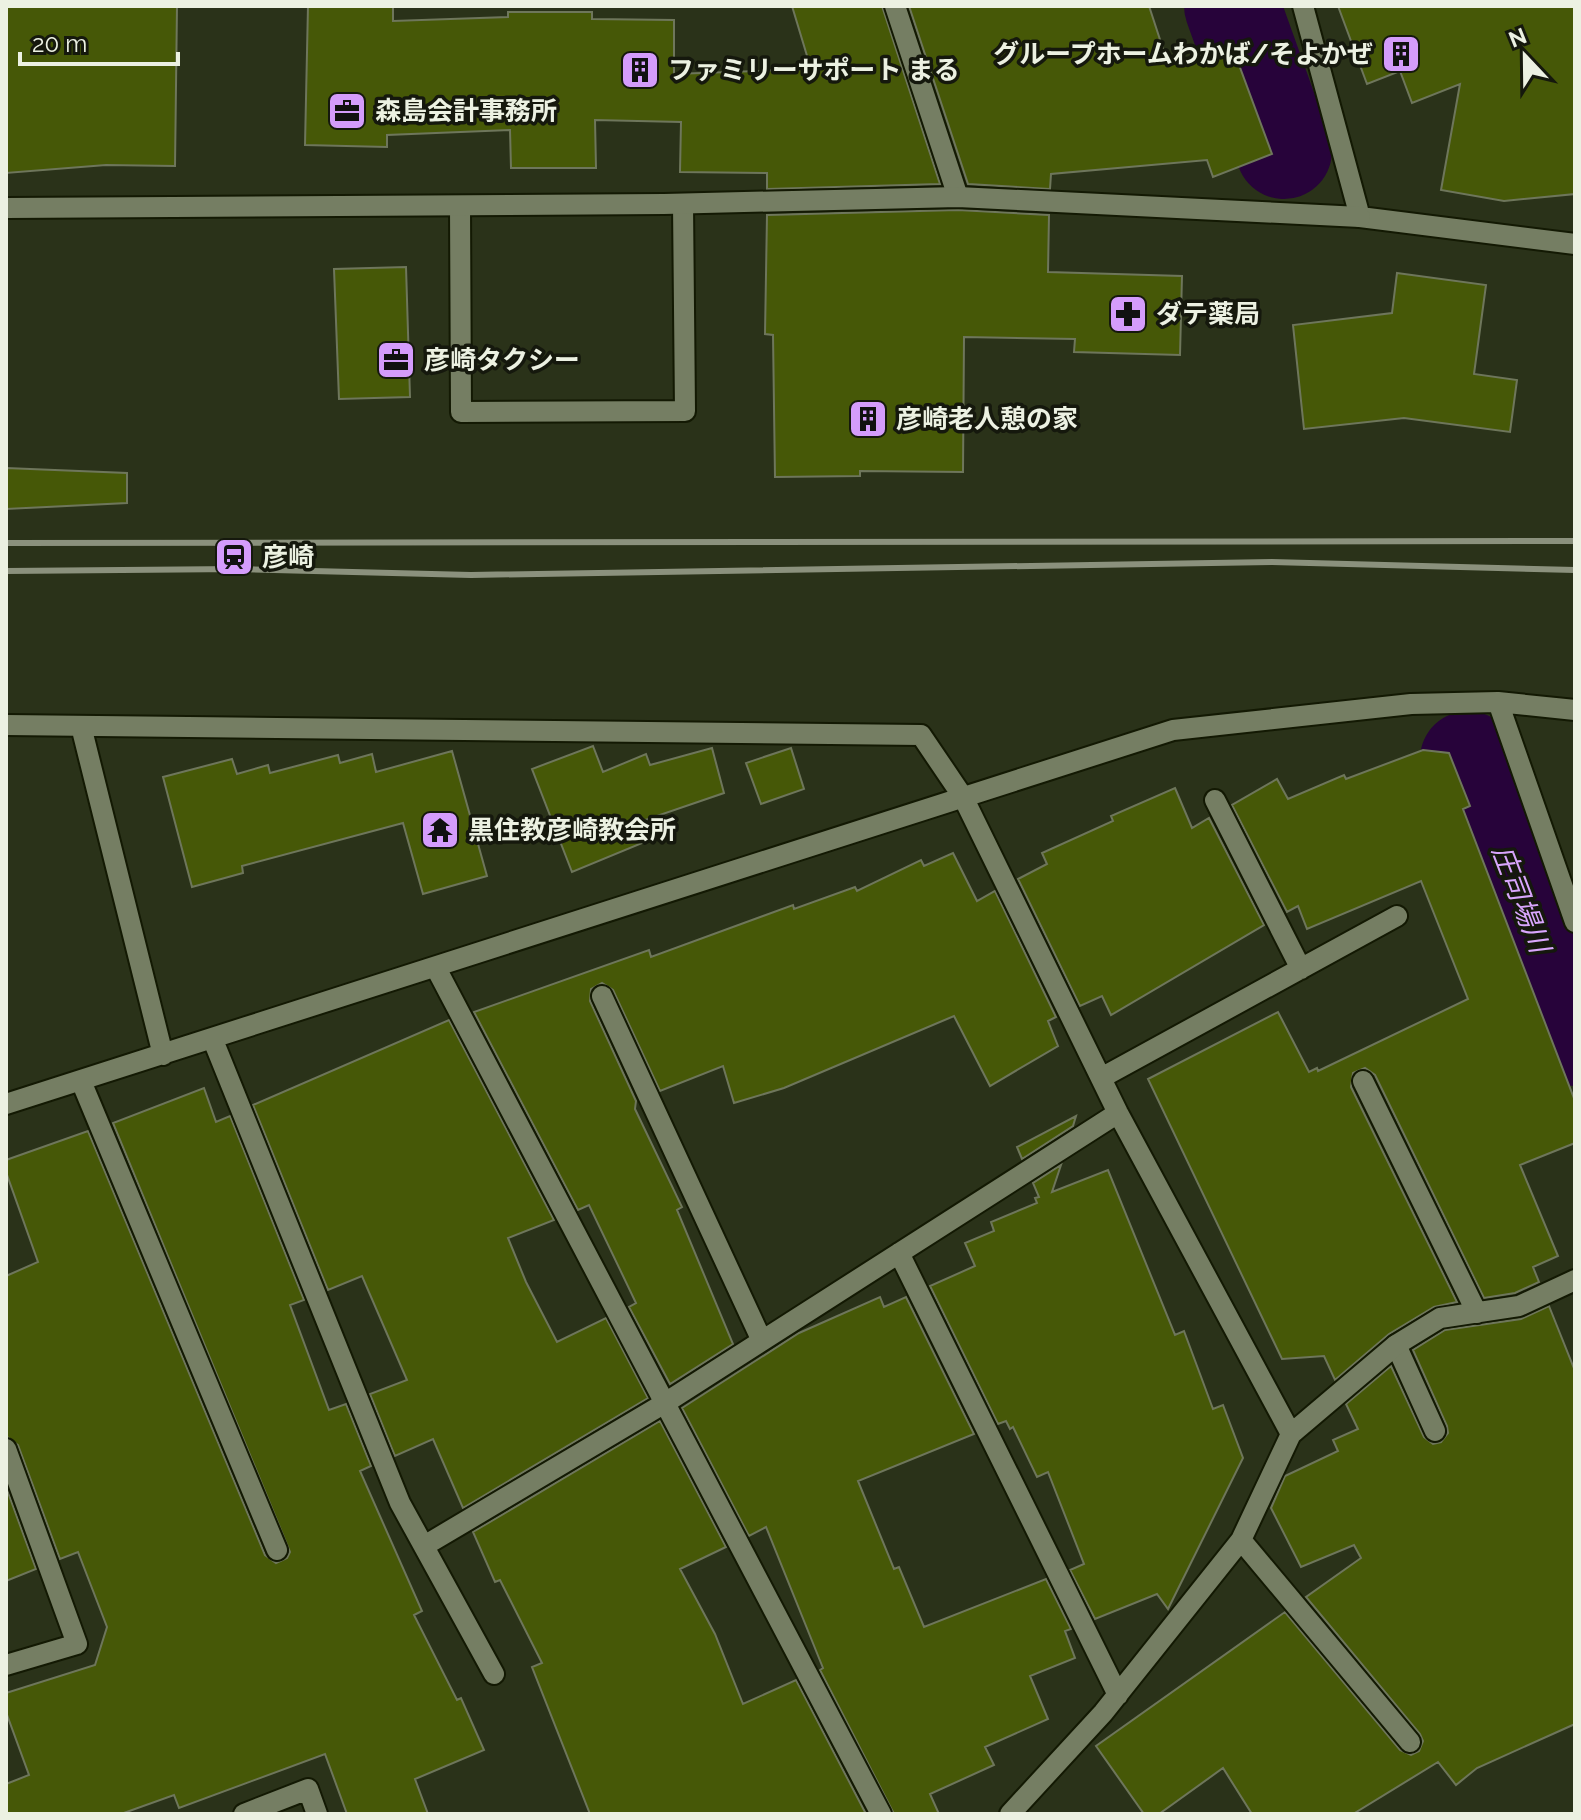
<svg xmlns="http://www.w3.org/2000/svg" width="1581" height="1820" font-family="Raleway,'Noto Sans JP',sans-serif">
<rect width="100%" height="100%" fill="#2a3219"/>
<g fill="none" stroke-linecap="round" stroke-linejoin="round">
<path stroke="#27033a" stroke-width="96" d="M1232,6L1284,151
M1468,759L1575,1038"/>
</g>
<path fill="#465807" stroke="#6e765b" stroke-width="2" d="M6,6H177L175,166L106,165L6,173Z
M308,6H393V21L508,17V12H592V19L674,20V74L811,69L792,6H882L940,184L767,189V173L680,172L681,122L595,120L596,168H511L510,130L387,135V147L305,145Z
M909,6H1149L1168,64L1232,46L1272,154L1213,177L1207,160L1051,174L1050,189L968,184Z
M1338,6H1575V194L1504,201L1441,190L1460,84L1412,103L1400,71L1367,84Z
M958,210L1049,215L1048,272L1182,276L1180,355L1074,352L1075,339L964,337L963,472L860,471V476L775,477L773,335L765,334L767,215Z
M406,267L410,397L339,399L334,269Z
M1397,273L1486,285L1474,374L1517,380L1510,432L1404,418L1304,429L1293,325L1392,313Z
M6,468L127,473V503L6,509Z
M593,746L603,772L646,754L650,765L712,748L724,793L639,822L647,841L572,872L532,769Z
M791,748L804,789L761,804L746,763Z
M1423,750L1449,753L1470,806L1463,809L1575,1101V1143L1520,1165L1558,1256L1533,1267L1539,1282L1515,1293L1484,1298L1375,1075L1365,1068L1353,1073L1351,1087L1457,1302L1434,1307L1389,1334L1335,1380L1324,1356L1282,1359L1148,1079L1278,1012L1309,1072L1317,1068L1318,1071L1468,999L1421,881L1307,929L1298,906L1287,912L1232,805L1277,779L1288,799L1344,775L1346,779Z
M452,751L487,876L423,894L403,823L242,866L243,873L192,887L163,777L232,759L237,774L268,765L270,773L338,755L340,763L372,754L376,772Z
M1175,788L1192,828L1209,818L1264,925L1111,1015L1102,996L1080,1006L1018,879L1047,864L1042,853L1113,821L1111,816Z
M953,853L977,901L995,891L1056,1017L1048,1021L1058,1046L990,1086L954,1016L784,1088L734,1103L723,1066L660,1091L613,990L602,983L591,989L590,1001L636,1101L635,1109L682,1207L677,1210L733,1344L670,1384L629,1307L636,1303L589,1205L578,1210L474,1012L649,950L651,957L793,905L794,909L855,887L857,891L921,860L924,866Z
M449,1020L554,1220L508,1238L526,1282L557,1342L606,1318L648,1398L463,1508L433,1439L395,1456L370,1394L407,1380L362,1276L328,1290L253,1105Z
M204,1088L216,1122L230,1116L304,1300L290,1305L329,1410L346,1404L371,1466L360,1471L422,1611L414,1615L457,1700L461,1698L484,1750L415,1779L428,1814H347L325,1754L179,1808L174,1795L121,1814H6V1784L29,1775L6,1712V1693L95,1665L107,1627L78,1552L60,1559L18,1445L6,1436V1276L38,1262L6,1172V1160L88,1131L265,1555L276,1563L287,1558L290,1552L113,1123Z
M1076,1116L1073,1126L1022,1159L1017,1147Z
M1061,1165L1052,1192L1108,1170L1175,1335L1184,1331L1213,1409L1223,1405L1243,1458L1168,1609L1157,1594L1095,1619L1070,1570L1084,1564L1048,1472L1037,1477L1013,1427L1010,1429L1006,1421L998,1424L930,1286L975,1266L965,1243L994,1231L991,1222L1037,1203L1035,1198L1039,1197L1033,1183Z
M880,1297L884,1307L906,1297L974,1434L858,1481L894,1569L899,1567L924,1627L1046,1579L1071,1629L1065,1631L1075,1658L1030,1676L1048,1719L985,1747L994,1765L930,1794L939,1814H894L820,1670L823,1668L766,1527L749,1536L682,1408L799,1333Z
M1549,1306L1575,1371V1724L1477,1768L1456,1785L1438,1762L1353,1814H1252L1223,1768L1159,1814H1144L1096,1746L1285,1612L1400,1750L1411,1755L1419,1751L1423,1741L1420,1734L1306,1597L1361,1558L1354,1545L1301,1567L1271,1508L1285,1476L1338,1451L1333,1440L1358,1429L1346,1404L1391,1366L1424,1437L1433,1444L1441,1442L1448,1433L1447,1426L1413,1350L1445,1330L1521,1319Z
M660,1421L726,1547L680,1569L715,1634L743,1704L796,1680L866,1814H590L532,1667L542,1663L500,1580L495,1582L473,1532Z
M6,1487L36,1569L6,1581Z"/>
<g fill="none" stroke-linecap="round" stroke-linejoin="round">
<defs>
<path id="service" d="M895,6L958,197
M460,206L461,412L685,411L683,204
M1396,1345L1435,1431"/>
<path id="minor" d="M1303,6L1360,217L1575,244
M1498,702L1575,922
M6,725L921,735L963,797L1118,1113L1291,1434
M81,726L163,1055
M1215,800L1301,969
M436,968L881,1814
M602,996L762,1341
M213,1040L400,1503L494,1674
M1101,1078L1397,916
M81,1081L277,1550
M1363,1081L1477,1313
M6,1104L1173,730L1411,704L1498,702L1575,710
M899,1253L1118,1695
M6,1449L77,1644L6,1665
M1241,1540L1410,1742
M424,1546L665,1403L1118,1113
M244,1814L308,1789L317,1814
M1010,1814L1103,1713L1241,1540L1291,1434L1396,1345L1440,1318L1519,1306L1575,1280"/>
<path id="tertiary" d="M6,208L664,204L958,197L1360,217"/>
</defs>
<use href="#service" stroke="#131903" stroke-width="24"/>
<use href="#minor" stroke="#131903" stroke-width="24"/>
<use href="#tertiary" stroke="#131903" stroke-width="24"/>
<use href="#service" stroke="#757e63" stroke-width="20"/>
<use href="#minor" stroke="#757e63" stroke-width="20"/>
<use href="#tertiary" stroke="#757e63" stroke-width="20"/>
<path stroke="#8b917d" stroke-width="6" d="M6,543L1575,541
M6,571L237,569L471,575L1272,562L1575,570"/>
</g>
<defs>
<symbol id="building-square" viewBox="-11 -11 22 22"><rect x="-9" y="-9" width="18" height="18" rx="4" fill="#d49cfb" stroke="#15180d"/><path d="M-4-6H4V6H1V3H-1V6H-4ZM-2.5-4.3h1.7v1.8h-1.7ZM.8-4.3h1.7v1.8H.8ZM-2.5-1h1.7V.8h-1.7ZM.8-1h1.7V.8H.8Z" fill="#111"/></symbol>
<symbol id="office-square" viewBox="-11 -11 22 22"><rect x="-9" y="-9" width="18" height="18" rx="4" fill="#d49cfb" stroke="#15180d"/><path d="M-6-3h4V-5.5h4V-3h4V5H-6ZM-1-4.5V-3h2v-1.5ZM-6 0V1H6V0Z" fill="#111"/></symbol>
<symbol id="pharmacy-square" viewBox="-11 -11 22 22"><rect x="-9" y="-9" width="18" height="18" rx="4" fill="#d49cfb" stroke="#15180d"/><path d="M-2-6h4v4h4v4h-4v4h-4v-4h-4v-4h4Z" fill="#111"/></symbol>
<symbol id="station-square" viewBox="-11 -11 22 22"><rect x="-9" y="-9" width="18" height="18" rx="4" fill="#d49cfb" stroke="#15180d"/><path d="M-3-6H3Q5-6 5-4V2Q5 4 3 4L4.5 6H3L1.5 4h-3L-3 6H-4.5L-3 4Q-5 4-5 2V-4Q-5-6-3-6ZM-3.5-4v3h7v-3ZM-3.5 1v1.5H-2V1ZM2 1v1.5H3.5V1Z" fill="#111"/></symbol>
<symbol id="temple-square" viewBox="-11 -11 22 22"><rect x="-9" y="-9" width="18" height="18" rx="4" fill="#d49cfb" stroke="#15180d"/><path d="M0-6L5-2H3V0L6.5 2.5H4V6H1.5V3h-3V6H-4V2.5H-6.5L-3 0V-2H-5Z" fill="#111"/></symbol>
</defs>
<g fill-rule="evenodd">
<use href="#building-square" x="1379" y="32" width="44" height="44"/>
<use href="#building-square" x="618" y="48" width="44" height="44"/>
<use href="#office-square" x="325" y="89" width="44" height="44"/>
<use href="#pharmacy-square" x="1106" y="292" width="44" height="44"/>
<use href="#office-square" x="374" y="338" width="44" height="44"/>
<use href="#building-square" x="846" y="397" width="44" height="44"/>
<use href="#station-square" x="212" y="535" width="44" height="44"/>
<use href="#temple-square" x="418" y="808" width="44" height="44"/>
</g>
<g text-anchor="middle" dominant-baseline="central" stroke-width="7" stroke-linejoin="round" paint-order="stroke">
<g font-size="26" font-weight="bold" fill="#ecf1e2" stroke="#15180d" text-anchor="start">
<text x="1373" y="54" text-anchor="end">グループホームわかば/そよかぜ</text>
<text x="668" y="70">ファミリーサポート まる</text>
<text x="375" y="111">森島会計事務所</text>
<text x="1156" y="314">ダテ薬局</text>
<text x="424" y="360">彦崎タクシー</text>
<text x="896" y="419">彦崎老人憩の家</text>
<text x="262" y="557">彦崎</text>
<text x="468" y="830">黒住教彦崎教会所</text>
</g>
<g font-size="28" font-style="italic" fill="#d9a6fd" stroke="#15180d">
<text transform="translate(1521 899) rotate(69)">庄司場川</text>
</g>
</g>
<rect width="1581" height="1820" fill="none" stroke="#ecf1e2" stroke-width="16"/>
<g transform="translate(1525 56) rotate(338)" stroke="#15180d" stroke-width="6" paint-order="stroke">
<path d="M0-6L14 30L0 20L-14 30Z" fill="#ecf1e2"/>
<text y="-12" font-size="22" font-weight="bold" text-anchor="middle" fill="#ecf1e2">N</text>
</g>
<path d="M20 52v12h158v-12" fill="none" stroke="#ecf1e2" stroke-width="4"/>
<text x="32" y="52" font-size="24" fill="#ecf1e2" stroke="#15180d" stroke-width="6" paint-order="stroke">20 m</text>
</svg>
